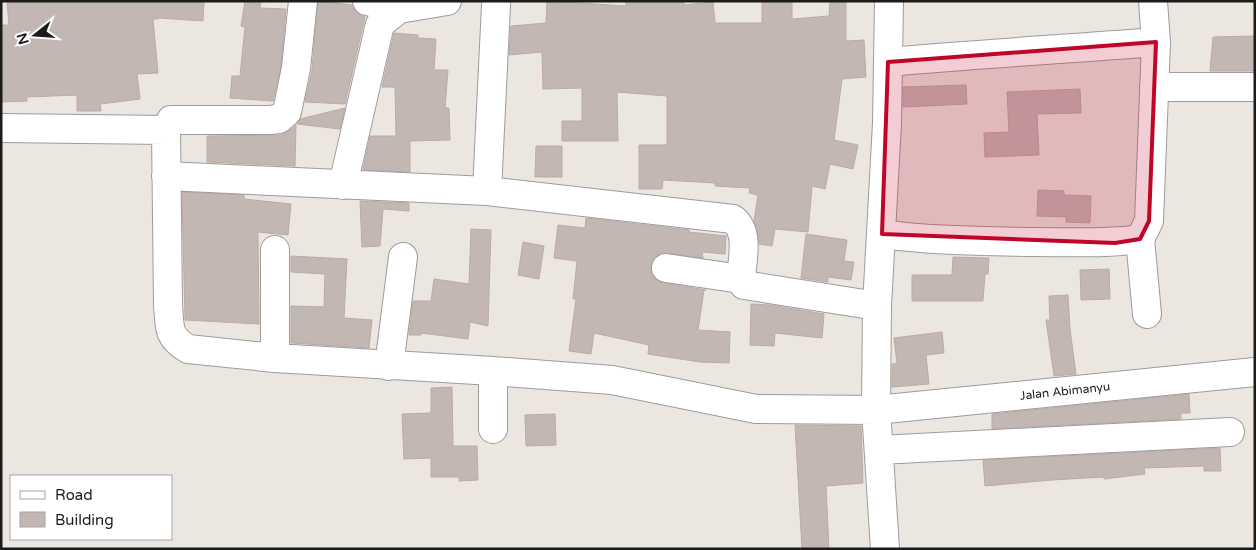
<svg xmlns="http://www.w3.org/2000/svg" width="1256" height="550" font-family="'Varela Round',sans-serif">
<rect width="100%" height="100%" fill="#ece6e0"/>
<path fill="#c3b7b4" stroke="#bdaaa3" d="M7,1H204L203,21L159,18L158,19H153L158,73L137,74L140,99L100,104L101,111H77V95L27,97V101L1,102V25H9Z
M245,1H261L260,8L286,9L281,66L273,101L230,98L232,76H240L245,27L241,26Z
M318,1L352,5L357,13L365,17L345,104L305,102L312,70Z
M547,1L626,6V1H684V5L713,2L715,23H762V1H792V19L829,16L830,1H846V41L864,40L866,77L842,79L834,140L858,145L853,169L830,164L825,189L812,186L808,232L775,229L772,246L759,244L757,228L754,221L758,195L749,193L750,188L715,186V183L663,180L662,189H639V145H667V96L617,92L618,141H562V121H582V88L543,89L542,52L509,55L511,26L546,23Z
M394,33L418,35V38L436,39L434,70H448L445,108H449L450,140L410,141V172L363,170L370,136H396L395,87H382Z
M1255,36V71H1210L1213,37Z
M966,85L967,104L903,107V87Z
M1080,89L1081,113L1037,114L1039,155L985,157L984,133L1009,132L1007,92Z
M345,108L340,129L297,124L300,119Z
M296,125L295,166L207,162V136L281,135L289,131Z
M536,146H562V177H535Z
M1038,190L1064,191V195L1091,196L1090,223L1066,222V217L1037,216Z
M182,192L244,195V199L291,204L288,235L258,232L259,324L185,320Z
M360,201L409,203V211L383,209L380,246L362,247Z
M586,218L689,230V232L726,236L725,254L702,252L703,258L668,253H661L654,258L651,266L652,274L656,280L663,283L706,290H704L698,330L730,332L729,363L700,362L648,354L649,345L594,333L591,354L569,351L576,299H573L577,261L554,258L558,225L585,228Z
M471,229L491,230L488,326L470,322L468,339L421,333V335H409L413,301H431L434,279L469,284Z
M806,234L847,240L844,261L854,262L851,280L828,277V282L801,278Z
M523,242L544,246L539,279L518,275Z
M291,256L347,259L344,318L372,320L369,348L291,343V306L324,307L325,274L291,272Z
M953,257L989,258L988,274H985L983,301H912V275H952Z
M1109,269L1110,299L1081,300L1080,270Z
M1068,295L1070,329L1076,374L1054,376L1046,320H1050L1049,296Z
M751,304L770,305L824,314L822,338L775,333L774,346L750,345Z
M942,332L944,353L926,355L929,384L892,387V364L897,363L894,338Z
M452,387L453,446H477L478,480L459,481V477H431V458L404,459L402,414L431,413V388Z
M1189,394L1190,413H1181V419L992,429V414Z
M555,414L556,445L526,446L525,415Z
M795,425L861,426L863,483L826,486L829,549H802Z
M1220,448L1221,471H1204V466L1144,468L1145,474L1104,479V477L1052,480L985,486L983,460Z"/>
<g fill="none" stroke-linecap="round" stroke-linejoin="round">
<defs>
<path id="minor" d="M303,1L296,68L287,112L279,119L269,120H171L166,130L168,305C170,328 167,336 188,349L275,358L493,371L612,380L756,409L876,410L1255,372
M367,1L399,9L447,1
M888,62C977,54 1067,49 1156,42
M1154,87H1255
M1,128L166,130
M166,176L487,191L733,219C750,232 742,260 741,279L744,285L877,306
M343,185L380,24L399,9L404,1
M487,191L496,5
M882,234C932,241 983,241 1034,242C1069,242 1105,244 1140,239
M666,268L741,279
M1147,314L1140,239L1149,221L1156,42L1153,1
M275,358V250
M389,366L403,257
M493,371V429
M879,450L1230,432
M885,549L876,410L877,306L887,123L889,1"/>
</defs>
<use href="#minor" stroke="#9c9c9c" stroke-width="30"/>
<use href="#minor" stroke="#fff" stroke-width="28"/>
</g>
<path fill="#bf0628" fill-opacity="0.2" stroke="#bf0628" stroke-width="4" stroke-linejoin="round" d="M1156,42L1149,221L1140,239L1115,243L882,234L888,62Z"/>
<g text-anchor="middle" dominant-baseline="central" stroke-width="4" stroke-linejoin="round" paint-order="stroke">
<g font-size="12" fill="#1b1b1b" stroke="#fff">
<text transform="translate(1065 391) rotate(-6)">Jalan Abimanyu</text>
</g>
</g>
<rect width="1256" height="550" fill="none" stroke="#1b1b1b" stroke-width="5"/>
<rect x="10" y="475" width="162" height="65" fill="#ffffff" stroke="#a4a4a4"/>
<rect x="20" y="491" width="25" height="8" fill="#ffffff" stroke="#a4a4a4"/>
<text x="55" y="500" font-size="15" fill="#1b1b1b">Road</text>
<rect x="20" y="512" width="25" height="15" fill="#c3b7b4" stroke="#a4a4a4"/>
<text x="55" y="525" font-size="15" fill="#1b1b1b">Building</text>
<g transform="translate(35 35) rotate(253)" stroke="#ffffff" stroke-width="4" paint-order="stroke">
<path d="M0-4L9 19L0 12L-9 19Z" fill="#1b1b1b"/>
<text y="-8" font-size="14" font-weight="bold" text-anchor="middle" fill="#1b1b1b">N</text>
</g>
</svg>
